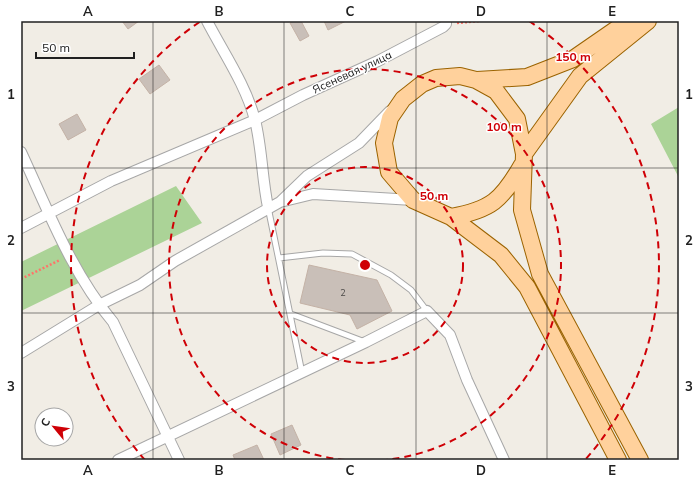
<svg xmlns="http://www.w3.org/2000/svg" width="700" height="481" font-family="Mulish,sans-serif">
<rect width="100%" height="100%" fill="#f1ede5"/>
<path fill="#abd397" d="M679,107V178L651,124Z
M176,186L202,223L21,311V262Z"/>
<path fill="#c9bfb8" stroke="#c4b2a6" d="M122,21H139L128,29Z
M294,21H301L309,36L300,41L290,23Z
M324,21H346L328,30Z
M159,65L170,80L150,94L139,79Z
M77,114L86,130L68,140L59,124Z
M309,265L377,280L392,311L357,329L350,315L300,303Z
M292,425L301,445L280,455L271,434Z
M257,445L264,460H235L233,455Z"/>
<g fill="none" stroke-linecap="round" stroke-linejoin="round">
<defs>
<path id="service" d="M268,207L302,373
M279,258L323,253L352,254L391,275L411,290L427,311
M291,314L365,342"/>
<path id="minor" d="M207,21C223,52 246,85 255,120C262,148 262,179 268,207
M21,152C48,210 71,272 113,322L179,460
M280,202L307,176L359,143L390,111
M21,228L111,181L255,120L303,95L378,61L443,27L446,24V21
M21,353L99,305L140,285L175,261L280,202L313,194L413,200
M118,460L366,342L427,311L450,335L467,380L504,460"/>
<path id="primary" d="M477,80L527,77L573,59L628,21
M524,154L580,76L648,21
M451,217C491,210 502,200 522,165
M618,460L527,287L501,255L451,217L413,200L389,172L384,143L390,118L403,99L422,84L436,78L460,76L476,80L496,91L517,119L524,154L522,210L540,274L640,460"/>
</defs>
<use href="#service" stroke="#a7a7a7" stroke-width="7"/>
<use href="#minor" stroke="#a7a7a7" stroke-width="12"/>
<use href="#primary" stroke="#9b6300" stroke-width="18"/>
<path stroke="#ff7368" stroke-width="2.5" stroke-dasharray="2 2" stroke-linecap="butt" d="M457,23L480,21
M21,279L60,260"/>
<use href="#service" stroke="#fff" stroke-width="5"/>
<use href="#minor" stroke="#fff" stroke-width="10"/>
<use href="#primary" stroke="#ffd19c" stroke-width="16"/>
</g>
<path fill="none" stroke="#202020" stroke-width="1" stroke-opacity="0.55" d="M153,21V460M284,21V460M416,21V460M547,21V460M21,168H679M21,313H679"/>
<g fill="none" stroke="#cf0006" stroke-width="2" stroke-dasharray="7 5">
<circle cx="365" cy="265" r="98"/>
<path d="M345 460A196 196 0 1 1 385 460"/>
<path d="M145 460A294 294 0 0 1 201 21M529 21A294 294 0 0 1 585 460"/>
</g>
<g text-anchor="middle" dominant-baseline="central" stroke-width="3" stroke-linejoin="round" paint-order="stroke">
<g font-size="9" fill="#4a4846">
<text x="343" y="292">2</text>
</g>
<g font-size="11" fill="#202020" stroke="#fff">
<text transform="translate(352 72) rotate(-25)">Ясеневая улица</text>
</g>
</g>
<circle cx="365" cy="265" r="6" fill="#cf0006" stroke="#fff" stroke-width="2"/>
<g font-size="12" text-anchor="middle" font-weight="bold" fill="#cf0006" stroke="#fff" stroke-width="3" stroke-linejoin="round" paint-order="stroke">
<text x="573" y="61">150 m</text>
<text x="504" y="131">100 m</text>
<text x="434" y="200">50 m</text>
</g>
<rect width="700" height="481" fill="none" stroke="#ffffff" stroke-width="44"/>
<g transform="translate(54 427) rotate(299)"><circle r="19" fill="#ffffff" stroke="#a6a6a6"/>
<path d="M0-3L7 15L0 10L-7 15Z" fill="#cf0006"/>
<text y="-6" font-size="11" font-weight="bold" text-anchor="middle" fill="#202020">С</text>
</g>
<path d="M36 52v6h98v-6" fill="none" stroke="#202020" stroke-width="2"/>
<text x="42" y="52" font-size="12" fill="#202020" stroke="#ffffff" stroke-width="3" paint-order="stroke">50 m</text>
<rect x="22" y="22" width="656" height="437" fill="none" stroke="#202020" stroke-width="1.5"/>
<g font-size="13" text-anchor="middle" font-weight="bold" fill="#202020">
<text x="88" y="16">A</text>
<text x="219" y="16">B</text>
<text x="350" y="16">C</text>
<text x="481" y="16">D</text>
<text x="612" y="16">E</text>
<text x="11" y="99">1</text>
<text x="689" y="99">1</text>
<text x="11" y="245">2</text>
<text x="689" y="245">2</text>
<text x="11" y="391">3</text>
<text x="689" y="391">3</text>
<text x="88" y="475">A</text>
<text x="219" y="475">B</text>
<text x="350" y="475">C</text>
<text x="481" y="475">D</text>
<text x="612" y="475">E</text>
</g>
</svg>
